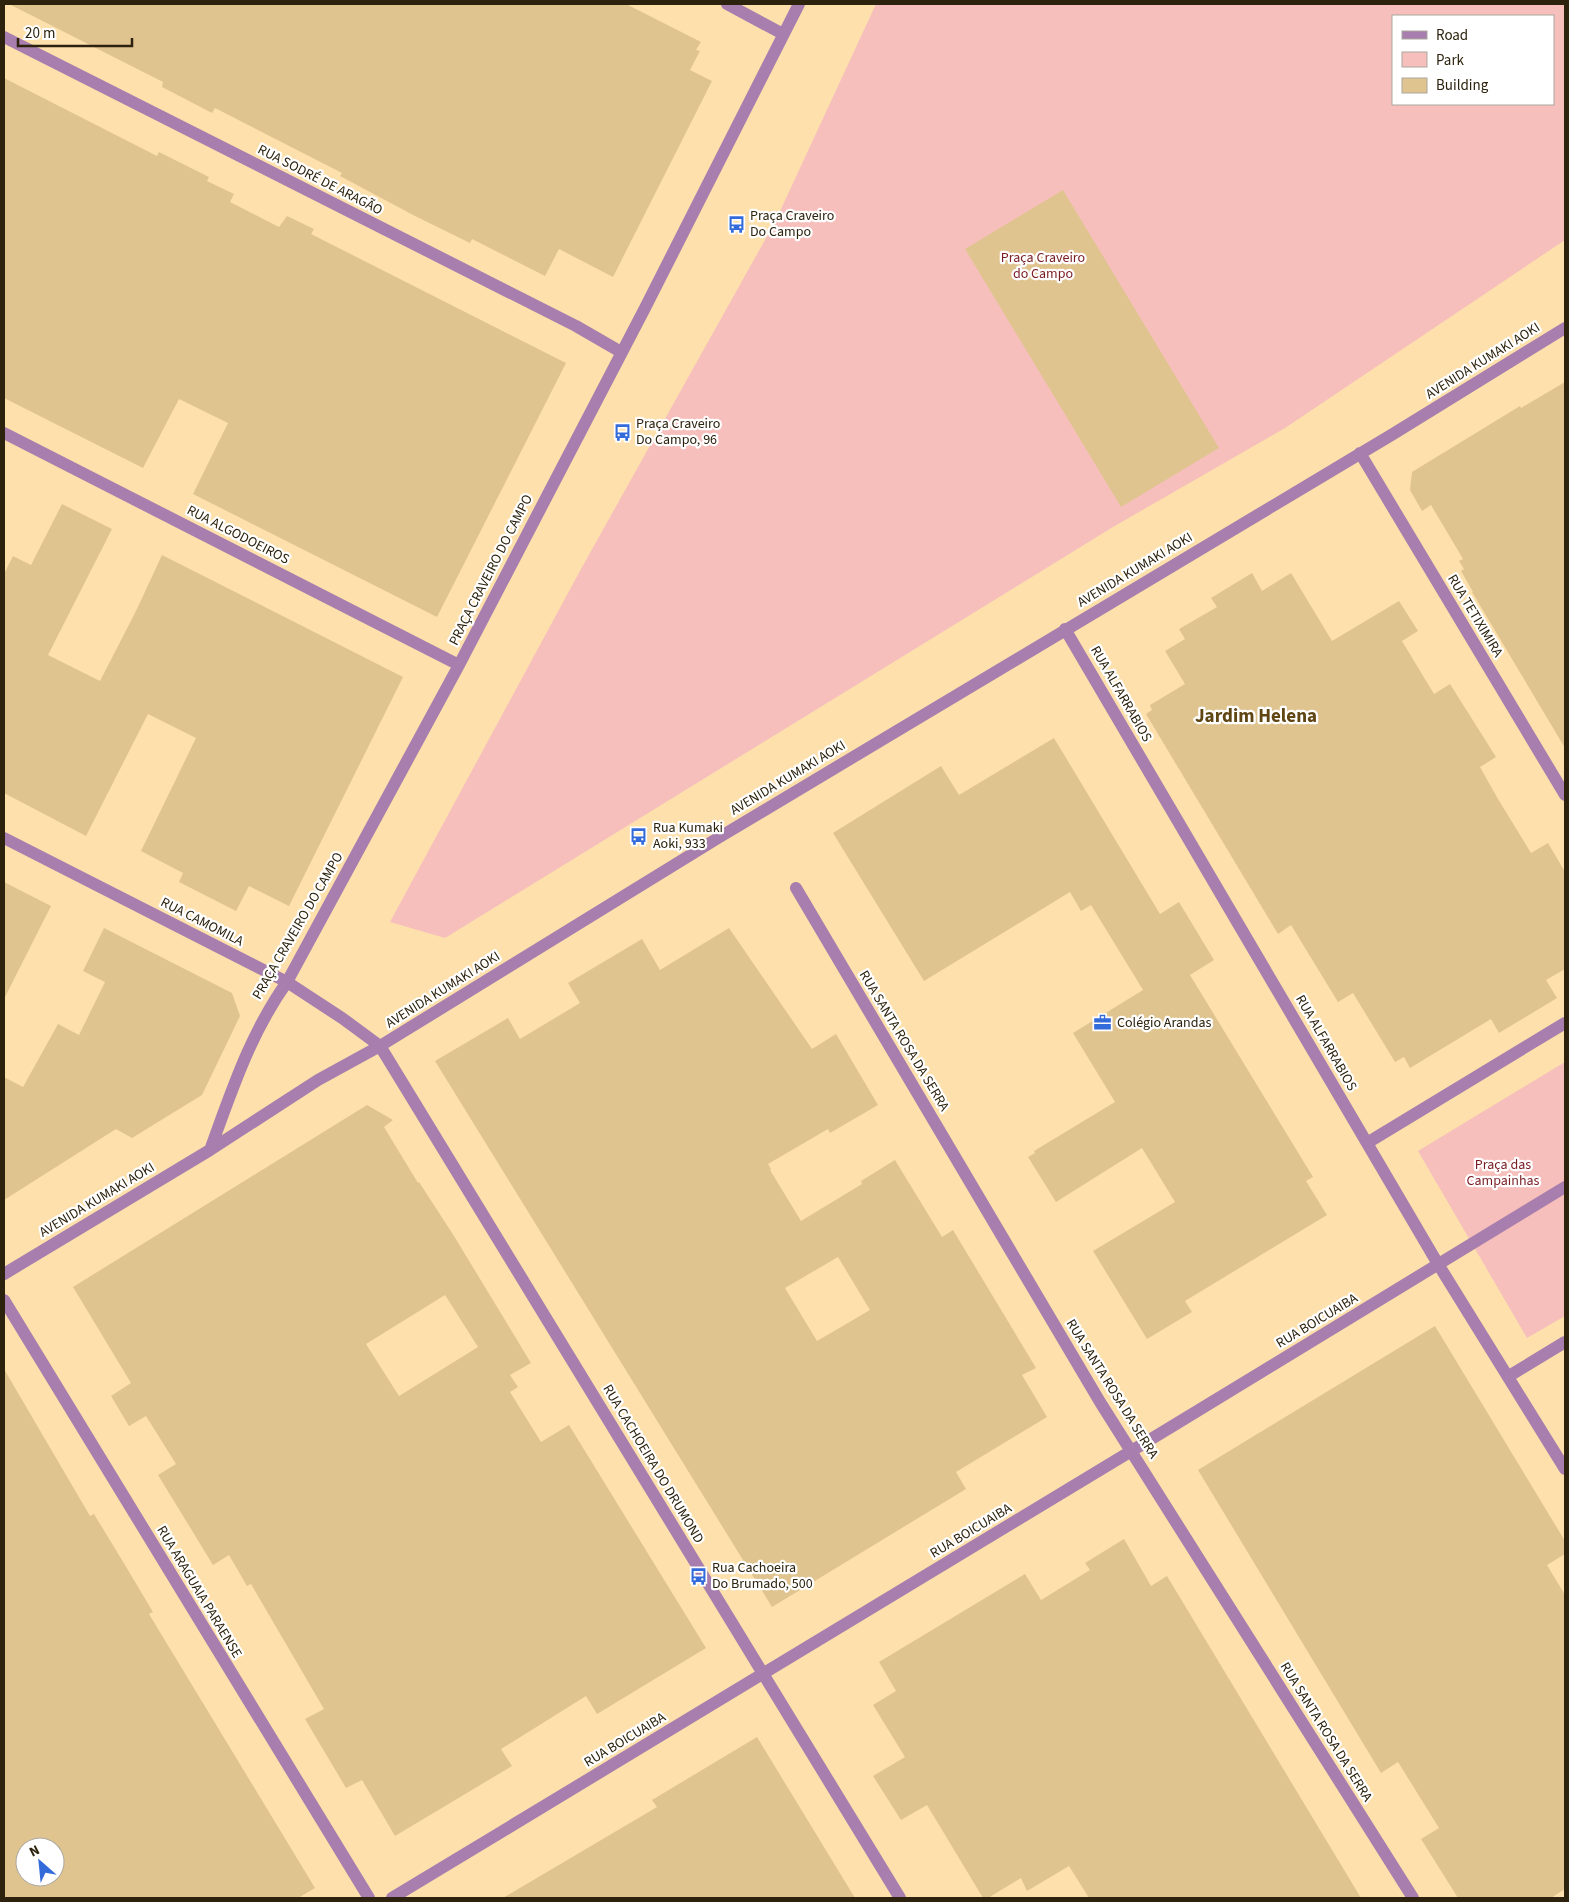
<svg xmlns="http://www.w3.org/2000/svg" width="1569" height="1902" font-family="'Source Sans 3',sans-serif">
<rect width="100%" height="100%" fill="#fde0ac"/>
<path fill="#f7bfbc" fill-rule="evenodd" d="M876,4H1565V240L1285,428L1113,527L445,938L390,922L581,569L775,222ZM1393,16H1553V104H1393Z
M1565,1062V1316L1527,1338L1418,1151Z"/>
<path fill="#e0c490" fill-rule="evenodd" d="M9,4H626L701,42L696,50L700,51L690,70L712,81L613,277L559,249L545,276L472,239L470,243L415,216L340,176L342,173L215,108L212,113L162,87L163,82Z
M4,78L157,156L159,152L209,177L207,181L234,194L230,202L279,227L287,216L314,229L311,234L566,363L437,617L193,494L228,423L179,399L143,468L4,398Z
M1063,190L1219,448L1121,507L965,249Z
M1565,382V748L1472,592H1473L1461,571L1464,569L1459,561L1463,559L1431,505L1422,511L1410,490L1412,472L1520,406L1521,408Z
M62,504L112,529L48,655L100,681L136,611L162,555L403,677L289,906L249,886L236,911L179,882L183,873L141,851L196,738L148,714L86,836L4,793V574L13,556L31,565Z
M1252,573L1262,591L1291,573L1332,641L1399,601L1418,631L1402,641L1434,694L1450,684L1496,757L1480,767L1498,799L1531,853L1548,843L1565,872V969L1546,980L1557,998L1499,1033L1491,1019L1410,1068L1404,1057L1395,1062L1353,993L1338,1002L1291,925L1278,934L1146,714L1152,710L1150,705L1185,684L1165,651L1185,639L1179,629L1217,607L1211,598Z
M1054,738L1160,914L1179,902L1214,960L1190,975L1313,1177L1306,1181L1327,1215L1185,1301L1192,1312L1147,1339L1093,1251L1175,1202L1142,1148L1056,1202L1028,1157L1035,1153L1034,1151L1115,1102L1073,1033L1143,990L1091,905L1081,911L1070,892L924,981L833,833L941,766L959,795Z
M4,882L51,906L4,999Z
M104,928L232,993L240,1016L202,1095L132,1138L116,1129L4,1200V1077L23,1087L58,1024L79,1035L105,982L83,971Z
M729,928L812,1049L836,1034L878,1105L830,1133L828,1129L768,1164L771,1169L770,1170L801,1221L862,1184L861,1181L895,1160L942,1237L953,1230L1036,1368L1022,1375L1047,1417L956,1472L966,1489L772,1607L435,1061L508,1018L520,1039L580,1003L568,983L642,939L660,970ZM838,1257L870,1310L817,1341L785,1288Z
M367,1105L393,1120L384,1127L418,1183L419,1182L454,1236L531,1363L510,1375L518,1387L510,1392L541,1442L569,1425L706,1648L597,1714L586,1696L501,1749L512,1766L395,1836L362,1780L346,1788L305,1719L324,1709L251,1584L247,1586L229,1555L213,1565L158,1475L176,1464L146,1416L129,1426L111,1396L131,1383L73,1287ZM445,1295L478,1347L399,1396L366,1344Z
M1435,1326L1565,1541V1554L1547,1565L1565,1595V1889L1551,1898H1458L1421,1839L1439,1828L1398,1762L1381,1773L1198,1470Z
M4,1369L90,1516L94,1514L125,1565L153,1612L149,1614L315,1888L298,1898H4ZM25,1847H55V1877H25Z
M1124,1539L1151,1586L1167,1576L1361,1898H1089L1069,1866L1027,1891L1021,1878L988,1898H983L927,1805L901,1820L873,1776L905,1757L873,1705L896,1691L879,1662L1025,1574L1041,1600L1090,1570L1085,1563Z
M757,1737L855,1898H503L657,1807L652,1800Z"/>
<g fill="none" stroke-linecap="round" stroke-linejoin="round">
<path stroke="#a77ead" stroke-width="12" d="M727,4L783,34
M4,37L576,326L621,352
M4,433L459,665
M1360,453L1565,795
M1065,629L1438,1264L1565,1469
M4,838L287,982L342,1018L380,1046L900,1898
M796,888L1100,1402L1413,1898
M1367,1143L1565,1023
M210,1150C232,1090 250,1034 287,982L459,665L645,308L799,4
M4,1274L210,1150L318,1080L380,1046L718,838L1393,434L1565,328
M4,1300L369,1898
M1509,1376L1565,1342
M392,1898L1171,1427L1565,1187"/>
</g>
<defs>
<symbol id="bus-bare" viewBox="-9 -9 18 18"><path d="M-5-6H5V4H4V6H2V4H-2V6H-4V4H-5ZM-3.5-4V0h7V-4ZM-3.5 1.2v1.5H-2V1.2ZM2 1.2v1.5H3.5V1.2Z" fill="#346bda" stroke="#fff" stroke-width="2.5" paint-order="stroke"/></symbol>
<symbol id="office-bare" viewBox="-9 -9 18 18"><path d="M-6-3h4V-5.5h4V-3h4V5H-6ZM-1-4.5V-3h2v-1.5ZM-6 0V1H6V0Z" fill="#346bda" stroke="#fff" stroke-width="2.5" paint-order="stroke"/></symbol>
</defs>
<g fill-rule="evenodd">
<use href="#bus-bare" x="724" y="212" width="25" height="25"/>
<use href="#bus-bare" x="610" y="420" width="25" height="25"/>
<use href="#bus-bare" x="626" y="824" width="25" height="25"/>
<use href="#office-bare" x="1090" y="1010" width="25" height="25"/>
<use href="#bus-bare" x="686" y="1564" width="25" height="25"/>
</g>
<g text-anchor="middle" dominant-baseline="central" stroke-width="4.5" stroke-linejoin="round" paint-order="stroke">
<g font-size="14" fill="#2c220d" stroke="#fff">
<text transform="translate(320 180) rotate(27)">RUA SODRÉ DE ARAGÃO</text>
<text transform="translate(1483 361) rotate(-32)">AVENIDA KUMAKI AOKI</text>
<text transform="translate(238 535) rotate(27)">RUA ALGODOEIROS</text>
<text transform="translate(491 570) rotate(-63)">PRAÇA CRAVEIRO DO CAMPO</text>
<text transform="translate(1135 570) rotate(-31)">AVENIDA KUMAKI AOKI</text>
<text transform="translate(1475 616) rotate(59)">RUA TETIXIMIRA</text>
<text transform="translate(1121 694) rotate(60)">RUA ALFARRABIOS</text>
<text transform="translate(788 778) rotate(-31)">AVENIDA KUMAKI AOKI</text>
<text transform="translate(202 922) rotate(27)">RUA CAMOMILA</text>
<text transform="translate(298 926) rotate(-60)">PRAÇA CRAVEIRO DO CAMPO</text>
<text transform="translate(443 990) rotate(-32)">AVENIDA KUMAKI AOKI</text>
<text transform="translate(904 1041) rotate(59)">RUA SANTA ROSA DA SERRA</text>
<text transform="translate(1326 1043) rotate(60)">RUA ALFARRABIOS</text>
<text transform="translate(97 1200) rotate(-31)">AVENIDA KUMAKI AOKI</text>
<text transform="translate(1317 1321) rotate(-31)">RUA BOICUAIBA</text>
<text transform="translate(1112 1389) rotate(58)">RUA SANTA ROSA DA SERRA</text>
<text transform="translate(653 1464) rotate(59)">RUA CACHOEIRA DO DRUMOND</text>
<text transform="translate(971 1531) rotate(-31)">RUA BOICUAIBA</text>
<text transform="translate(199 1592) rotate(59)">RUA ARAGUAIA PARAENSE</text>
<text transform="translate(1326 1732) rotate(58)">RUA SANTA ROSA DA SERRA</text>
<text transform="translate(625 1740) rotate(-31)">RUA BOICUAIBA</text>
</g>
<g font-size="14" fill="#2c220d" stroke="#fff" text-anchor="start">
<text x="750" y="216">Praça Craveiro<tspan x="750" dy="16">Do Campo</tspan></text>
<text x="636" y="424">Praça Craveiro<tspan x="636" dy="16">Do Campo, 96</tspan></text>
<text x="653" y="828">Rua Kumaki<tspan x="653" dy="16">Aoki, 933</tspan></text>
<text x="1117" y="1023">Colégio Arandas</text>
<text x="712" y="1568">Rua Cachoeira<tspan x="712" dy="16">Do Brumado, 500</tspan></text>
</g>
<g font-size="14" fill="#781c22" stroke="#fff">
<text x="1043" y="258">Praça Craveiro<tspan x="1043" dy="16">do Campo</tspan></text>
<text x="1503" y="1165">Praça das<tspan x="1503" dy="16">Campainhas</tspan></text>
</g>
<g font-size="19" font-weight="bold" fill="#5f4612" stroke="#fff">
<text x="1256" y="716">Jardim Helena</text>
</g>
</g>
<rect width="1569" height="1902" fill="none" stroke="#2c220d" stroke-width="10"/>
<rect x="1392" y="15" width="162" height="90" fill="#ffffff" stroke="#aba79e"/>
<rect x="1402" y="31" width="25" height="8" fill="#a77ead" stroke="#aba79e"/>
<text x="1436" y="40" font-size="15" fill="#2c220d">Road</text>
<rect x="1402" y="52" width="25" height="15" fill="#f7bfbc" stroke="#aba79e"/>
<text x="1436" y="65" font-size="15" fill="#2c220d">Park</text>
<rect x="1402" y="78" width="25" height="15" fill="#e0c490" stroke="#aba79e"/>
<text x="1436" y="90" font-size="15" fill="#2c220d">Building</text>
<g transform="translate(40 1862) rotate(333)"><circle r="24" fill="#ffffff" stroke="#aba79e"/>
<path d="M0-4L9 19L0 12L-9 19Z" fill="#346bda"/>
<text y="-8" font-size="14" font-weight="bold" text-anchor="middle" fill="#2c220d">N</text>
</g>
<path d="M18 38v8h114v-8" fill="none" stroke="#2c220d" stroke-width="2.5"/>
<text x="25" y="38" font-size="15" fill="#2c220d" stroke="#ffffff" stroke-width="4" paint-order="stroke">20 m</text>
</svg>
